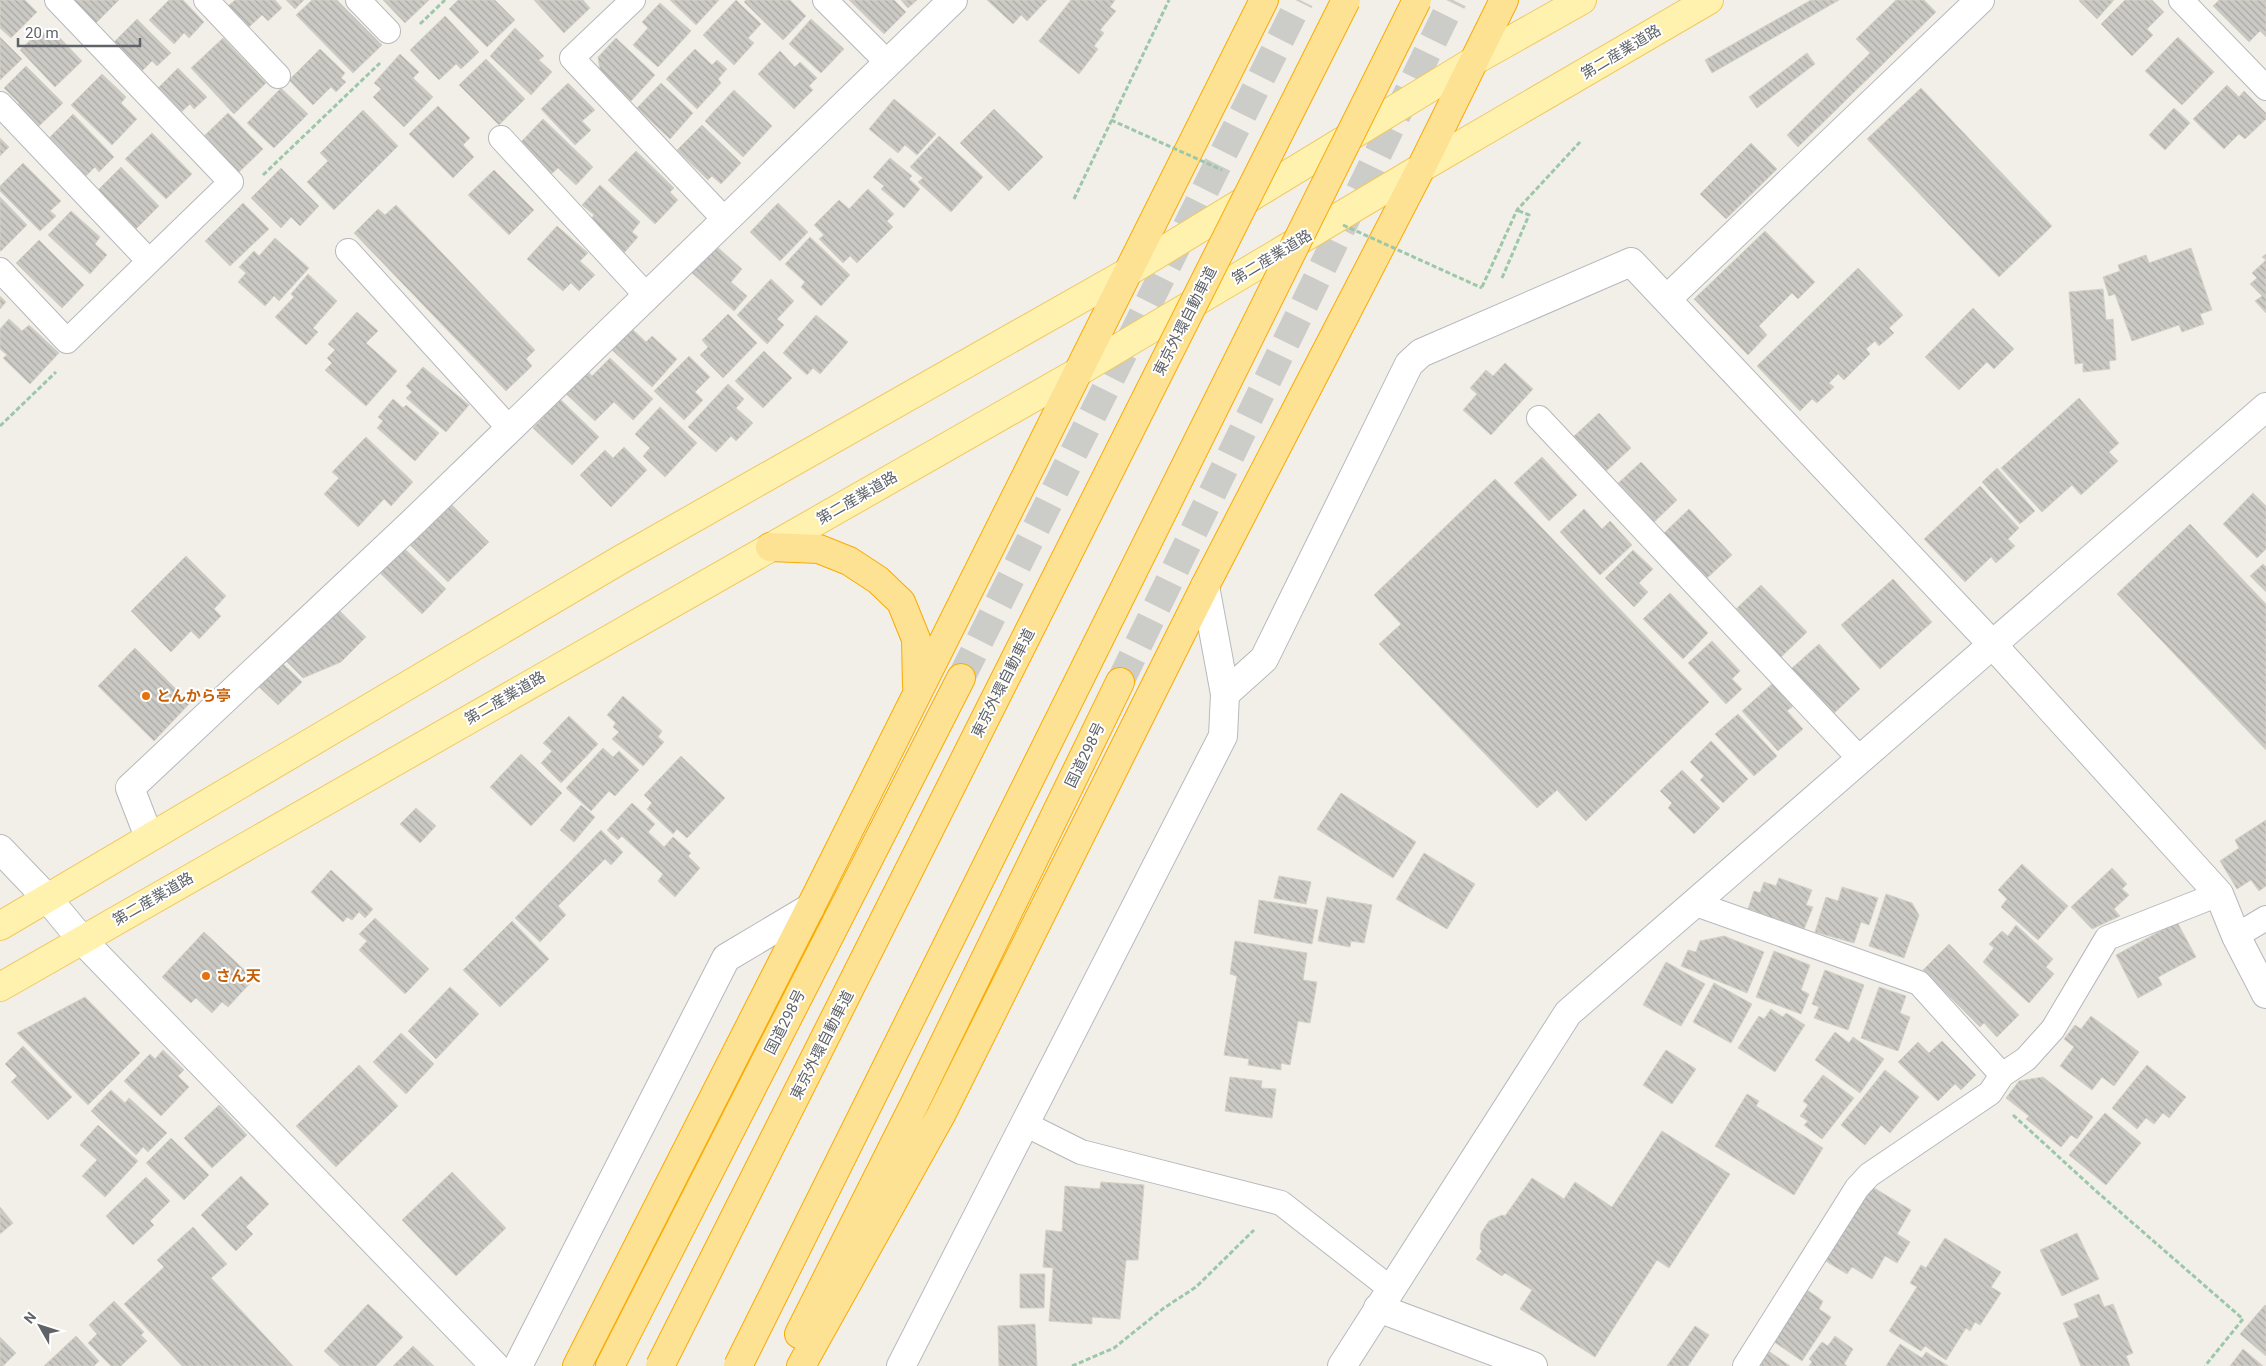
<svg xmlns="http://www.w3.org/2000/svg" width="2266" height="1366" font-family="Roboto,'Noto Sans JP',sans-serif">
<defs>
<pattern id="building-back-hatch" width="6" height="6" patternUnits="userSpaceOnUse" patternTransform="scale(1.25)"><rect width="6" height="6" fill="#cccac5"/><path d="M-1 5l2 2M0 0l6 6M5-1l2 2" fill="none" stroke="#a9a8a4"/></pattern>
</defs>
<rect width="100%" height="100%" fill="#f1efe8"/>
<path fill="url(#building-back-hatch)" stroke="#d6d1c6" d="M0,0H25L37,12L11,38L0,28Z
M69,0H119L94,25Z
M169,0H183L204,22L189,38L184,33L174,44L149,20Z
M235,0H275L282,8L268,21L262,15L248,28L227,7Z
M286,0H304L295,9Z
M312,0H337L382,45L353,73L296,15Z
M383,0H429L405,23Z
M458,0H495L515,20L487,47L449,9Z
M534,0H583L590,8L564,33Z
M670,0H719L696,25Z
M736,0L761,24L748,38L754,43L734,65L703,35Z
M746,0H790L806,16L783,40L744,2Z
M849,0H894L906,12L884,34Z
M901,0H917L908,8Z
M987,0H1047L1027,21L1021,15L1013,24Z
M1071,0H1115L1110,7L1116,11L1100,30L1104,33L1094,46L1098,49L1079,74L1039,41Z
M1811,0H1839L1712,73L1705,60Z
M1896,0H1924L1936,12L1798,147L1787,135L1870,53L1856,39Z
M2114,0L2097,19L2079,1L2080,0Z
M2125,0H2152L2164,12L2147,29L2153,35L2132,56L2101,24Z
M2219,0H2266V37L2260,31L2249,42L2213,6Z
M660,3L691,31L658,67L633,45L648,28L642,22Z
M445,16L479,52L461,69L456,64L439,80L410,50Z
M137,19L171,53L157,66L152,61L140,73L111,45Z
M811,19L844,49L821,73L789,44Z
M515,28L544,56L539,60L552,72L531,95L490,56Z
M41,30L51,40L57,35L82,61L55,87L20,50Z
M0,37L22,59L0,80Z
M2178,37L2214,72L2182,105L2145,71Z
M223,38L266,83L234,114L191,68Z
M616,38L655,75L631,101L600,71L598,57Z
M320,49L345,73L341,78L346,82L336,92L331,87L313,105L289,80Z
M695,49L712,65L717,60L727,69L718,79L721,83L697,109L666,79Z
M780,51L795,67L800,62L817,78L809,86L813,90L794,109L758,74Z
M1807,53L1815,64L1757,108L1749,97Z
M400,54L419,72L413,78L433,97L404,127L373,97L381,89L374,83Z
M486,59L525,99L499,125L459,85Z
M26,66L63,103L36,129L15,108L19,103L4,88Z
M178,68L207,97L194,109L190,104L178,115L155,91Z
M102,74L126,97L121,103L137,119L112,145L71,105Z
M568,83L595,110L582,121L591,130L575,145L541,109Z
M661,83L693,113L670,139L637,108Z
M2227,85L2239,97L2244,91L2266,113V119L2245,139L2239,134L2224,149L2193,119Z
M281,88L308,114L274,148L247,123Z
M1921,88L2052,226L1999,277L1867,139Z
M734,90L772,126L743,157L705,121Z
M894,99L936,134L917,155L905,145L898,153L869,129Z
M438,106L470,138L463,145L474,157L453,178L409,134Z
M2174,108L2190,123L2165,150L2149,135Z
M994,109L1043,157L1009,191L960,143Z
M363,110L398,146L334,210L307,182L328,161L320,153Z
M228,113L263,149L236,175L201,139Z
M73,114L114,157L99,172L95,167L86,176L49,138Z
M543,119L593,167L576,185L558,168L549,176L518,145Z
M702,125L741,163L721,184L712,176L708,180L677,150Z
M152,133L192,174L166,199L125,159Z
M939,136L983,177L951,212L918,182L923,178L910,167Z
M0,138L9,147L0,156Z
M1751,143L1777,169L1726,219L1700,194Z
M636,151L674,188L670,192L678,200L655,224L608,180Z
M890,158L912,176L909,179L920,189L904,208L881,189L884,186L873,177Z
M23,163L61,201L50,211L56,216L40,231L0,191V186Z
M121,167L159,206L136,229L98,190Z
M281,168L319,206L300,226L291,217L281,228L251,198Z
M494,170L534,210L509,235L468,195Z
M600,185L640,222L632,232L638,237L623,254L588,223L594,215L582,205Z
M868,189L894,214L887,221L893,227L857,263L850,256L843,263L819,239L824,235L814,225L839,200L849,209Z
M0,197L27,225L1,251H0Z
M243,203L269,229L230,266L205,241Z
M778,203L808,232L780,261L750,232Z
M396,205L535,350L526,359L532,366L506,391L354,233L378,209L385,215Z
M71,211L100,237L95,244L107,255L90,274L48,235Z
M557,226L588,253L580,261L595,275L579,291L571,283L563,291L527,259Z
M1765,231L1815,282L1798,299L1792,293L1759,326L1767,335L1748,355L1694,299Z
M810,237L850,275L821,306L801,287L805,282L785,264Z
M275,238L309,268L279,301L274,296L265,306L238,282L246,273L239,267L254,251L259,256Z
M39,240L84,285L62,308L16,263Z
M715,245L742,269L731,282L747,296L734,311L691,272Z
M2191,248L2212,310L2200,314L2204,324L2182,332L2179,325L2132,341L2115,294L2109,296L2103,277L2120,271L2118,265L2146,255L2149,263Z
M2266,254V313L2255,301L2262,296L2250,284L2257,278L2252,273L2266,260L2262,257Z
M1858,268L1903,315L1889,328L1894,333L1879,346L1875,341L1866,349L1870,354L1844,380L1838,374L1829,383L1834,387L1817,403L1812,399L1800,411L1757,366Z
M308,274L337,301L313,328L318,332L306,345L275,317L294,297L291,294Z
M771,279L794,301L777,319L784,325L767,344L737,315Z
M2103,289L2106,320L2113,319L2116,360L2109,361L2110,369L2083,372V363L2075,364L2069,292Z
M0,296L6,302L0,309Z
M1973,308L2014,349L1994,369L1987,362L1959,390L1925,357Z
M357,312L378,331L366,343L397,371L366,406L325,370L332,363L327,358L335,350L328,344Z
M728,314L757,343L723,378L700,355L708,347L702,340Z
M816,315L848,342L820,374L813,368L807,375L783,353Z
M9,319L22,331L29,325L59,353L30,384L3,358L7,355L0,349V329Z
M631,328L646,342L652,336L677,359L652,387L611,349Z
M764,351L792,378L763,408L735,381Z
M689,356L710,377L695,392L703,400L684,420L654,391Z
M610,358L653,399L633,420L614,402L595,421L563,391L585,368L592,376Z
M1505,363L1533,389L1491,435L1463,410L1477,394L1470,388L1486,370L1493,376Z
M423,367L469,405L446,432L406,398L412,392L406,386Z
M728,384L744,399L736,408L753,423L736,441L731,436L716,452L688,427Z
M2079,398L2119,443L2109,452L2118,461L2081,495L2072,485L2042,512L2001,468Z
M393,399L403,408L406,405L439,433L415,461L377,428L383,421L378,417Z
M560,399L599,437L572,465L533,428Z
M660,407L697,443L665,477L643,456L650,448L635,434Z
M1599,413L1631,448L1603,474L1571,439Z
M366,437L413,482L391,506L384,499L358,527L324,494L339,478L332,472Z
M624,447L647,470L611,507L580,475L605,450L613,458Z
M1542,457L1577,495L1549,521L1514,483Z
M1641,462L1677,500L1650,526L1614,487Z
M1997,468L2035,511L2020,524L1982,482Z
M1495,479L1709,702L1586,821L1557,790L1537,808L1379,644L1401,624L1374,595Z
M1980,486L2019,528L2008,539L2015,546L1996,563L1991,557L1965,582L1924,539Z
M2253,493L2266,506V549L2257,558L2223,524Z
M451,504L489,542L448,582L410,545Z
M1584,509L1602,529L1610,521L1632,545L1600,575L1560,532Z
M1689,509L1732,555L1705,580L1662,535Z
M2190,524L2266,604V750L2117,594Z
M404,548L446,589L422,614L379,572Z
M1633,550L1653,569L1639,583L1648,592L1634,607L1605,578Z
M186,556L226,596L214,609L221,616L199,639L191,631L171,652L131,611Z
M2263,564L2266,567V592L2250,576Z
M1893,579L1932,622L1880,669L1841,625Z
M1761,585L1807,632L1779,659L1734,611Z
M1670,593L1708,633L1683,659L1643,619Z
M338,609L366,637L341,662L303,678L286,661Z
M1712,641L1740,671L1732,679L1742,689L1726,704L1688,663Z
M1819,644L1860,689L1832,715L1791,669Z
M135,648L190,703L154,741L98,686Z
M278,659L302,682L278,705L255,683Z
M1773,683L1793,706L1787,711L1803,729L1778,751L1742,711Z
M623,696L662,731L658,737L664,742L643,766L612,739L619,732L613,727L616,723L607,715Z
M1738,714L1777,756L1754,776L1715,734Z
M569,716L598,744L561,783L541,763L552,751L543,743Z
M1711,741L1748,779L1723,803L1700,780L1704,776L1690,762Z
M603,748L613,757L619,751L639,770L615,796L609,791L591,811L566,788Z
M521,754L562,793L531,826L490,787Z
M681,756L725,798L687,838L677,829L673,834L647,809L652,803L644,795Z
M1682,770L1720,808L1694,834L1668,808L1672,803L1660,791Z
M1341,793L1416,842L1393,878L1317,829Z
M632,803L655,824L648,832L664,847L673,837L691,853L688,856L700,868L675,897L658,881L663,874L622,836L618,840L607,830Z
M581,805L595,817L574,842L560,830Z
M416,808L436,826L420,843L400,824Z
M2266,820V886L2259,891L2251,880L2237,889L2220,861L2239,848L2235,840Z
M601,830L623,852L611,865L605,859L558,906L566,915L540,942L515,918Z
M1424,853L1475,884L1447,929L1396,899Z
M2022,864L2068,906L2038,940L2001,907L2007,899L1998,890Z
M2112,868L2127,884L2122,889L2129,895L2114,909L2120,916L2092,929L2071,907Z
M331,870L373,909L365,918L359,912L352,920L347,917L343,922L311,892Z
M1279,876L1311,882L1306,904L1274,898Z
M1779,878L1812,890L1806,905L1813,907L1804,929L1748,909L1754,891L1760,893L1764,882L1776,886Z
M1842,887L1878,898L1869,925L1861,922L1854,943L1815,932L1826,897L1838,901Z
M1886,894L1912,903L1919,915L1904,958L1869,946Z
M1327,897L1372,905L1364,943L1351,941L1350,947L1318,941Z
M1259,900L1318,910L1312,944L1254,933Z
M375,918L429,969L405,994L359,950L367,941L359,934Z
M512,921L549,959L500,1007L463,970Z
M2177,922L2196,957L2158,977L2162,985L2138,998L2116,955Z
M2016,925L2053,959L2046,967L2054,974L2029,1003L1983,962L1994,948L1989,944L2002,931L2008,936Z
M204,932L254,979L228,1007L222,1002L212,1013L196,998L191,1003L162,977Z
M1724,936L1764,952L1747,993L1681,966L1688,950L1696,952L1700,941Z
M1235,941L1307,953L1303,980L1317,982L1310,1023L1298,1021L1290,1065L1281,1063V1070L1248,1065L1249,1059L1224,1055L1237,976L1230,974Z
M1949,944L2019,1015L1997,1037L1984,1023L1980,1027L1923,970Z
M1774,951L1810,965L1801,990L1809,994L1801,1014L1756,997Z
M1666,962L1705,984L1681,1026L1643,1005Z
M1825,970L1864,985L1848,1030L1814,1018L1819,1007L1812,1004Z
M1714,983L1752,1004L1731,1043L1693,1022Z
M450,987L479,1014L436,1059L408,1031Z
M1879,987L1906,996L1900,1013L1910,1017L1898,1051L1861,1038Z
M85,997L140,1053L88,1105L17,1033Z
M1771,1009L1783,1017L1786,1013L1805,1025L1775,1072L1738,1048L1759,1016L1764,1019Z
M2091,1016L2139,1052L2114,1086L2102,1077L2092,1090L2060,1066L2074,1047L2064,1039L2075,1025L2081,1029Z
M1835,1032L1849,1043L1853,1037L1884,1059L1860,1093L1815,1060Z
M401,1033L434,1064L406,1094L373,1062Z
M1942,1041L1976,1075L1961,1090L1955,1084L1938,1101L1898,1062L1918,1042L1929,1053Z
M23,1046L72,1097L48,1120L11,1082L17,1076L5,1064Z
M163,1050L184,1070L178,1076L189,1087L161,1116L124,1081L150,1054L155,1059Z
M1666,1050L1696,1069L1672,1104L1643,1085Z
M359,1065L398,1106L336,1167L296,1126Z
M2147,1065L2186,1097L2169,1118L2163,1113L2154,1124L2146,1118L2137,1129L2112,1108Z
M1885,1070L1919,1097L1890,1133L1881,1125L1865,1145L1841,1125Z
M1823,1075L1854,1098L1822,1139L1804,1125L1808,1121L1800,1116L1808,1105L1803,1101Z
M1230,1077L1262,1081L1261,1088L1276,1089L1272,1118L1225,1111Z
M2043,1077L2093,1117L2077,1139L2071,1135L2061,1147L2026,1119L2029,1116L2006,1098L2019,1081Z
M111,1090L125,1103L129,1098L167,1133L148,1152L143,1147L136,1155L91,1111Z
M1747,1094L1759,1101L1756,1106L1823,1148L1794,1195L1715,1146Z
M219,1105L247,1135L212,1168L184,1138Z
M2105,1113L2141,1143L2106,1185L2069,1155Z
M98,1125L138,1161L105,1197L82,1176L97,1160L80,1145Z
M1662,1131L1730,1174L1669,1268L1657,1260L1595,1357L1520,1309L1532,1290L1505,1273L1502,1276L1476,1259L1482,1251L1480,1249L1481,1233L1489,1221L1502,1215L1505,1216L1532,1178L1564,1199L1575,1182L1612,1207Z
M171,1138L209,1175L184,1200L146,1163Z
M452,1172L506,1228L456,1276L402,1220Z
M241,1176L269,1204L246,1227L253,1234L236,1251L201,1215Z
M146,1177L170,1201L150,1221L154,1225L133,1245L106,1216Z
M1101,1182L1144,1185L1138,1260H1126L1120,1319L1092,1317V1324L1049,1321L1053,1268L1043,1267L1046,1230L1062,1232L1065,1186L1100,1189Z
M1869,1185L1911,1210L1897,1234L1910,1242L1897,1263L1885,1256L1872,1279L1852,1267L1847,1274L1824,1260Z
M0,1207L13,1223L0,1234Z
M193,1227L227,1264L211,1278L293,1366H182L124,1304L164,1267L157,1260Z
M2077,1233L2099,1279L2062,1296L2040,1250Z
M1945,1238L2001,1272L1991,1287L2001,1293L1980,1325L1975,1322L1970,1331L1966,1328L1946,1360L1925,1346L1921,1351L1889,1331L1917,1287L1910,1283L1921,1265L1926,1268Z
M1020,1274H1045L1044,1308H1020Z
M1804,1288L1823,1301L1819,1309L1831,1317L1802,1361L1770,1339Z
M2099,1294L2104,1307L2113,1304L2133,1353L2126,1356L2130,1366H2081L2063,1323L2079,1317L2074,1304Z
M114,1301L144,1332L141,1335L147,1341L121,1366H111L88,1343L97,1334L89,1325Z
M368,1304L403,1337L376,1366H340L324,1351Z
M2265,1305L2266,1306V1356L2240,1334Z
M1035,1324L1037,1366H999L998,1326Z
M1695,1326L1709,1335L1688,1366H1667Z
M76,1336L99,1361L94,1366H44Z
M1835,1336L1853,1349L1844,1364L1847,1366H1809L1812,1362L1809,1359L1822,1342L1828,1346Z
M0,1337L16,1353L3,1366H0Z
M1900,1344L1922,1358L1926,1352L1948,1366H1886Z
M413,1346L434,1366H393Z
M2243,1349L2263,1366H2230Z
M1767,1350L1790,1366H1762L1758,1363Z"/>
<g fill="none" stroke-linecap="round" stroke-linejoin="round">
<path stroke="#ccccc8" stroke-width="28" stroke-dasharray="28 14" stroke-linecap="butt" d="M961,678L1300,0
M1120,682L1453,0"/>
<defs>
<path id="lane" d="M206,0L278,76
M358,0L388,31
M633,0L572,58L725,220
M825,0L888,63
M2181,0L2266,88
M0,104L149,261
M501,138L647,296
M348,251L509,428
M0,270L67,341L231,182L57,0
M1539,418L1860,759
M1693,903L1919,983L2002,1075
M2236,936L2266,918
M1025,1124L1081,1152L1281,1203L1391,1289
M1745,1366L1857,1188L1869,1175L1990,1093L2002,1075L2026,1059L2053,1029L2107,938L2219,894"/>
<path id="street" d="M1667,299L1980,0
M1225,694L1264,659L1409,364L1421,353L1631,262L1992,644L2219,894L2236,936L2266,994
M149,837L130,788L408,527L953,0
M1378,1308L1533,1366
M518,1366L726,958L810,908"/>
<path id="secondary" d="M0,849L48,899L82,940L495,1366
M901,1366L1223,736L1225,694L1205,586
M1342,1366L1568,1013L2266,407"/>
<path id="primary" d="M0,926L620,560L1128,272L1472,62L1582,0
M0,987L1078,372L1421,168L1709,0"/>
<path id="highway" d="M770,547L819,549L849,561L878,580L901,602L916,639L917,686
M799,1334L915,1103L1120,682
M577,1366L810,908L1264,0
M610,1366L961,678
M801,1366L941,1115L1205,586L1421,168L1504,0"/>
</defs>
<use href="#lane" stroke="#b5b8bc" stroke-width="26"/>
<use href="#street" stroke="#b5b8bc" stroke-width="30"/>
<use href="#secondary" stroke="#b6babf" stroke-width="30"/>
<use href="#primary" stroke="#f2c960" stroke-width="30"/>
<use href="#highway" stroke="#f9ab00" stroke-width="30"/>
<path stroke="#9cc7a9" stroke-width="3" stroke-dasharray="5 2.5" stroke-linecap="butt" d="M420,24L445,0
M263,175L380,63
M1074,199L1169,0
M1502,278L1529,215L1517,210
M1482,287L1517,210L1580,142
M0,426L56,372
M2013,1115L2096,1191L2243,1319L2205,1366
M1072,1366L1114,1348L1164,1308L1196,1287L1254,1230"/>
<use href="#lane" stroke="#fff" stroke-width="24"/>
<use href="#street" stroke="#fff" stroke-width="28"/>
<use href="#secondary" stroke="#fff" stroke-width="28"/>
<use href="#primary" stroke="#fff2af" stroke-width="28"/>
<use href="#highway" stroke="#fde293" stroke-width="28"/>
<defs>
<path id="highway-bridge" d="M660,1366L1346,0
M738,1366L1417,0"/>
</defs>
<use href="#highway-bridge" stroke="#f9ab00" stroke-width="30" stroke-linecap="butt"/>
<path stroke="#9cc7a9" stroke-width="3" stroke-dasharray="5 2.5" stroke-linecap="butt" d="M1111,120L1222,170
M1343,225L1482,288"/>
<use href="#highway-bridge" stroke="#fde293" stroke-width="28"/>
</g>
<g fill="#e8710a" stroke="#fff" stroke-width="2">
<circle cx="146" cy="696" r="5"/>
<circle cx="206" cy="976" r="5"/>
</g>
<g text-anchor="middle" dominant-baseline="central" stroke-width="4" stroke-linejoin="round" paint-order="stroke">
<g font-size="15" fill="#5f6368" stroke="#fff">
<text transform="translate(1621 52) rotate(-31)">第二産業道路</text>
<text transform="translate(1272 257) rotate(-31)">第二産業道路</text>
<text transform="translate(1185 321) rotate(-63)">東京外環自動車道</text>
<text transform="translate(857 498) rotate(-30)">第二産業道路</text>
<text transform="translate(1003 683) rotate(-63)">東京外環自動車道</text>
<text transform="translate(505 698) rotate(-30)">第二産業道路</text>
<text transform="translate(1085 755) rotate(-64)">国道298号</text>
<text transform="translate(153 899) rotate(-30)">第二産業道路</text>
<text transform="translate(785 1022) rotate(-63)">国道298号</text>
<text transform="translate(822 1045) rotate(-63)">東京外環自動車道</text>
</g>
<g font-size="15" font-weight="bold" fill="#c56008" stroke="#fff" text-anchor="start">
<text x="156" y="696">とんから亭</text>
<text x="216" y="976">さん天</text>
</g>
</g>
<g transform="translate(40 1326) rotate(309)" stroke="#ffffff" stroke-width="4" paint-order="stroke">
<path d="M0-4L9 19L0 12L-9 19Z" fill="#5f6368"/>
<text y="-8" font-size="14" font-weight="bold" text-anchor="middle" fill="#5f6368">N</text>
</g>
<path d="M18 38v8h122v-8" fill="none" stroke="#5f6368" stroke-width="2.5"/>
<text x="25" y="38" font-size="15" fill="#5f6368" stroke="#ffffff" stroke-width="4" paint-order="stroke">20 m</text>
</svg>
